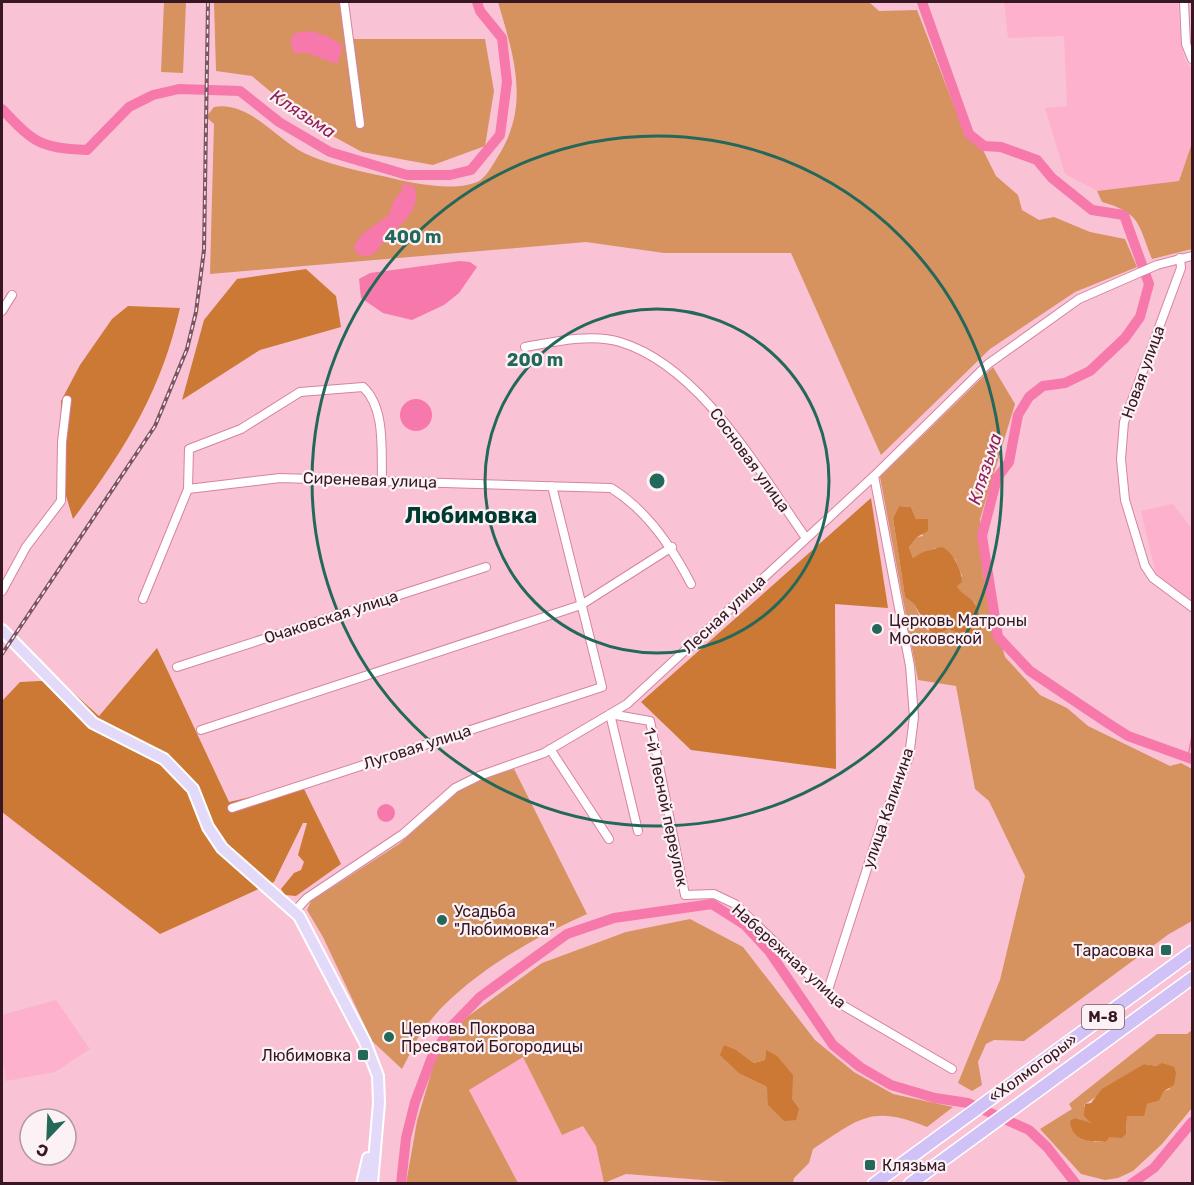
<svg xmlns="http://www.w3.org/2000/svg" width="1194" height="1185" font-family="Rubik,sans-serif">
<rect width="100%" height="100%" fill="#f9c3d5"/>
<path fill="#feb1cc" d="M1004,2H1178L1181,44L1185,60L1192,70V143L1179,181L1097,191L1065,174L1045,108L1067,106L1064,36L1008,38Z
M1173,504L1192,529L1191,600L1156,575L1141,511Z
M56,1000L90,1049L55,1072L6,1081L2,1056V1015Z
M523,1056L562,1135L583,1126L597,1146L604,1183H518L469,1089Z"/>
<path fill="#d6925f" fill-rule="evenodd" d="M164,2H186L183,73L161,72Z
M214,2H340L345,39H485L494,91L485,146L433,165L362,152L307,122L252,76L216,71Z
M498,2H869L879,11L917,10L966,137L983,150L996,176L1018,195L1022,210L1039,220L1054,217L1090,232L1125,239L1137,267L1075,292L990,349L881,455L791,253H664L586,242L210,274L214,124L206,117L214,107C249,101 275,138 304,153C329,165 359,171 387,177C410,183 454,192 477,182C485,179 492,166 497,158C531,106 514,57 498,2Z
M1192,143V249L1152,259C1138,224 1141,213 1102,202L1097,191L1179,181Z
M993,367L1015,404L980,519L983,575L1005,657L1040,695L1067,708L1088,726L1170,766L1181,763L1192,769V921L1169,934L1024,1041L994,1040L986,1044L978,1062L982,1085L972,1091L958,1083L1000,980L1025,876L989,801L975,789L956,686L918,680L880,477ZM899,506L911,507L923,536L917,537L909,547L913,558L935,548L955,559L962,576L957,586L960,592L975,603L981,620L970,635L948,629L927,630L914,604L905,597L893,518Z
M514,769L587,914C530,939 453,983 419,1036C413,1046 408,1058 402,1069L372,1041L323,937L307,910L311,901L399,844L460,790L479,780Z
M690,919L743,947L815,1040L854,1072L893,1094L953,1107L927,1127C871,1104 859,1119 813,1149L809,1163L794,1178L793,1183H741L626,1174L604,1183L596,1146L583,1126L562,1135L523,1057L469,1090L518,1183L406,1184L417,1121L436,1057L463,1020L542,963L626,932ZM724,1045L735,1049L754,1063L765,1060L766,1051L792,1075V1099L740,1074Z
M1192,1030V1108L1162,1144L1133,1171L1118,1178L1105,1180L1081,1174L1040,1129L1072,1109L1069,1104L1157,1034H1187ZM1144,1064L1157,1066L1170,1089L1164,1091L1159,1101L1147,1104L1144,1110L1127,1116L1126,1134L1110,1137L1106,1142H1094L1075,1118L1091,1124L1084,1105Z"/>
<path fill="#cb7934" d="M306,269L336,296L341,327L260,350L182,400L204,320L237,279Z
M128,306L180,308C161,392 124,451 73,519L60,476L61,401L80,365L112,319Z
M871,498L888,608L835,604L836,769L691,750L641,702Z
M899,506L911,507L916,519H928V531L917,537L909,547L913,558L923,552L941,547C952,550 962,570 962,582L957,586C961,595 970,596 975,604C981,613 982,628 980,639L974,640L965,632L959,633L948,629L937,635L932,634L914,604L905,597L893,518Z
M157,648L229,802L302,785L341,864L296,896L285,895L281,889L294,873L301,870L304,862L298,855L307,823H303L274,882L160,934L2,812V701L20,682L59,680L99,716Z
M724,1045L735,1049L754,1063L765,1060L766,1050L777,1056L793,1075L792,1099L799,1109L796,1120L784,1121L768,1105L767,1087L740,1074L720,1055Z
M1162,1063L1174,1067L1176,1073L1174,1085L1164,1091L1159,1101L1147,1104L1144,1116H1127L1126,1134L1122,1138L1110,1137L1106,1142C1090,1141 1072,1142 1070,1121L1075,1118L1091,1123L1084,1116L1085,1104L1091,1103L1102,1089L1144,1064L1157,1066Z"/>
<path fill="#f778aa" d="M311,31L329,37L343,46L337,64L307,53H294L290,40L295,33Z
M402,183L414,186C424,209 399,226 385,240C380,245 377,254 369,256C364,257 360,255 356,253L354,246L362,234L389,215L393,202L403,188Z
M460,261L470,262L477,267L459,293L444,305L412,320L383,313L361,298L359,279L370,273Z
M400 415a16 16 0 1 1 32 0a16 16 0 1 1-32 0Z
M377 813a9 9 0 1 1 18 0a9 9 0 1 1-18 0Z"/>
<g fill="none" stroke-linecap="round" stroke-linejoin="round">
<path stroke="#f778aa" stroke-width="1.5" d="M1188,757L1192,736"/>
<path stroke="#f778aa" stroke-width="10" d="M922,2L969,134L984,146L1001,147L1037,160L1052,178L1092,210L1124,215L1149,284L1140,317L1125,338L1090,371L1065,383L1043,386L1029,397L1018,415L1009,462L997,478L982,536L998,637L1030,671L1106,722L1128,736L1192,759
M2,109C34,143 40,148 87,150L129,107L153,95L179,89L240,91L279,122L330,152L407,175H450L471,170L500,135L507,82L502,38L480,11L477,2
M401,1184L406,1138L415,1102L432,1057L451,1027L480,997L567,934L614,918L712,904L745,925L769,951L833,1045L860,1067L891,1085L935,1098L968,1103L1029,1130L1047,1147L1076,1184
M1131,1184L1154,1168L1192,1122"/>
<defs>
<path id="minor" d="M344,2L360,124
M1184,2L1186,44L1192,59
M1180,258L1181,268L1124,422L1121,459L1125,500L1145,566L1153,578L1192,607
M2,311L12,295
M525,347C553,342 592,333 620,342C702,367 759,472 806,538
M188,489L280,478L611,488C647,510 672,547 691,584
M2,591L26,547L61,501L62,442L67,400
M143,599L188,489L189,449L241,429L300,392L363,387C386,408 381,452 382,481
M177,667L486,567
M201,730L581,605L672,547
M550,749L609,839
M232,808L602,687L552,486
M638,831L610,714L650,721L685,895L714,894L735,904L837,1002L952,1069
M295,911L307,898L403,834L455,788L479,776L544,753L627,704L874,476L988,364L1079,299L1157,265L1192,256
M827,993L882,822L909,757L914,717L910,666L874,476"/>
<path id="major" d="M2,630L93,723L164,759L193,789L208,827L222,848L299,916L365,1042L378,1076L379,1103L372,1184
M362,1184L368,1158"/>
<path id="highway" d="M874,1184L1192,952
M910,1184L1192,978"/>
</defs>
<use href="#minor" stroke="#d683a1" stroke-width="10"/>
<use href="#major" stroke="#fff" stroke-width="14"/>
<use href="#highway" stroke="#fff" stroke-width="15"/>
<use href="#minor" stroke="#fff" stroke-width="8"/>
<use href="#major" stroke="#e3dafa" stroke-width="10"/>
<use href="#highway" stroke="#d0c2f7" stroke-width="12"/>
<defs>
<path id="rail" d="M2,654L155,426L187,349L196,312L204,250L208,2"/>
</defs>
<use href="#rail" stroke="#7c5462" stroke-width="4"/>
<use href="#rail" stroke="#fcf2f5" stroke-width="1.5" stroke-dasharray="4.5" stroke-linecap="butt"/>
</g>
<g fill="none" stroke="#24685a" stroke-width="3">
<circle cx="657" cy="481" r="172"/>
<circle cx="657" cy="481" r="345"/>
</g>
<g fill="#24685a" stroke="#fcf2f5" stroke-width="2">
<circle cx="877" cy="629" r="6"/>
<circle cx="442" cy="920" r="6"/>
<rect x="1160" y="944" width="12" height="12" rx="3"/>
<circle cx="389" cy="1037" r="6"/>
<rect x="357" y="1049" width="12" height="12" rx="3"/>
<rect x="864" y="1159" width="12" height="12" rx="3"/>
</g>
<g text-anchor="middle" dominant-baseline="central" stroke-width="4.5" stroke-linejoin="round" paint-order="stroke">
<rect fill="#fcf2f5" stroke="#725962" stroke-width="1.5" x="1082" y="1005" width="42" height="24" rx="4.5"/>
<g font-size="15" font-weight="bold" fill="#371723">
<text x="1103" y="1017">М-8</text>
</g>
<g font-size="16" fill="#371723" stroke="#fcf2f5">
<text transform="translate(1143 372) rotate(-70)">Новая улица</text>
<text transform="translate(750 460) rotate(54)">Сосновая улица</text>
<text transform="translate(370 480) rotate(2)">Сиреневая улица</text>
<text transform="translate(724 614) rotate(-43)">Лесная улица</text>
<text transform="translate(331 617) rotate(-18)">Очаковская улица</text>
<text transform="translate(417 747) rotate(-18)">Луговая улица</text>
<text transform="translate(666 807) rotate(78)">1-й Лесной переулок</text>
<text transform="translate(888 808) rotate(-71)">улица Калинина</text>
<text transform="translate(789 956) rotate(42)">Набережная улица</text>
<text transform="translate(1033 1068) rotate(-36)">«Холмогоры»</text>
</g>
<g font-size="16" fill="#371723" stroke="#fcf2f5" text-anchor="start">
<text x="889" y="620">Церковь Матроны<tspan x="889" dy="18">Московской</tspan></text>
<text x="454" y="911">Усадьба<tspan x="454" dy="18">"Любимовка"</tspan></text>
<text x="1154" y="950" text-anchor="end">Тарасовка</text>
<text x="401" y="1028">Церковь Покрова<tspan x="401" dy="18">Пресвятой Богородицы</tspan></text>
<text x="351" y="1055" text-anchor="end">Любимовка</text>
<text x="882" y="1165">Клязьма</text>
</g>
<g font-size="18" font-style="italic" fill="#922056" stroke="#fcf2f5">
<text transform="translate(303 114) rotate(33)">Клязьма</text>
<text transform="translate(985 469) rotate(-72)">Клязьма</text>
</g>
<g font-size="22" font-weight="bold" fill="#003b31" stroke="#fcf2f5">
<text x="471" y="515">Любимовка</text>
</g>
</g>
<circle cx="657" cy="481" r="9" fill="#24685a" stroke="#fcf2f5" stroke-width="3"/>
<g font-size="18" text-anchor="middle" font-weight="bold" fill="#24685a" stroke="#fcf2f5" stroke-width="4.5" stroke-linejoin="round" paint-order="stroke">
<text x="413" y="243">400 m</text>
<text x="535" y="366">200 m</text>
</g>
<rect width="1194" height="1185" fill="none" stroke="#371723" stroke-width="6"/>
<g transform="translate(48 1137) rotate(203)"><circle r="28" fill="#fcf2f5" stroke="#ad9aa1" stroke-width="1.5"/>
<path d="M0-4.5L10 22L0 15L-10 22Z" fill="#24685a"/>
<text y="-9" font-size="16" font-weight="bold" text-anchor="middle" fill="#371723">С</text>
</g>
</svg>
